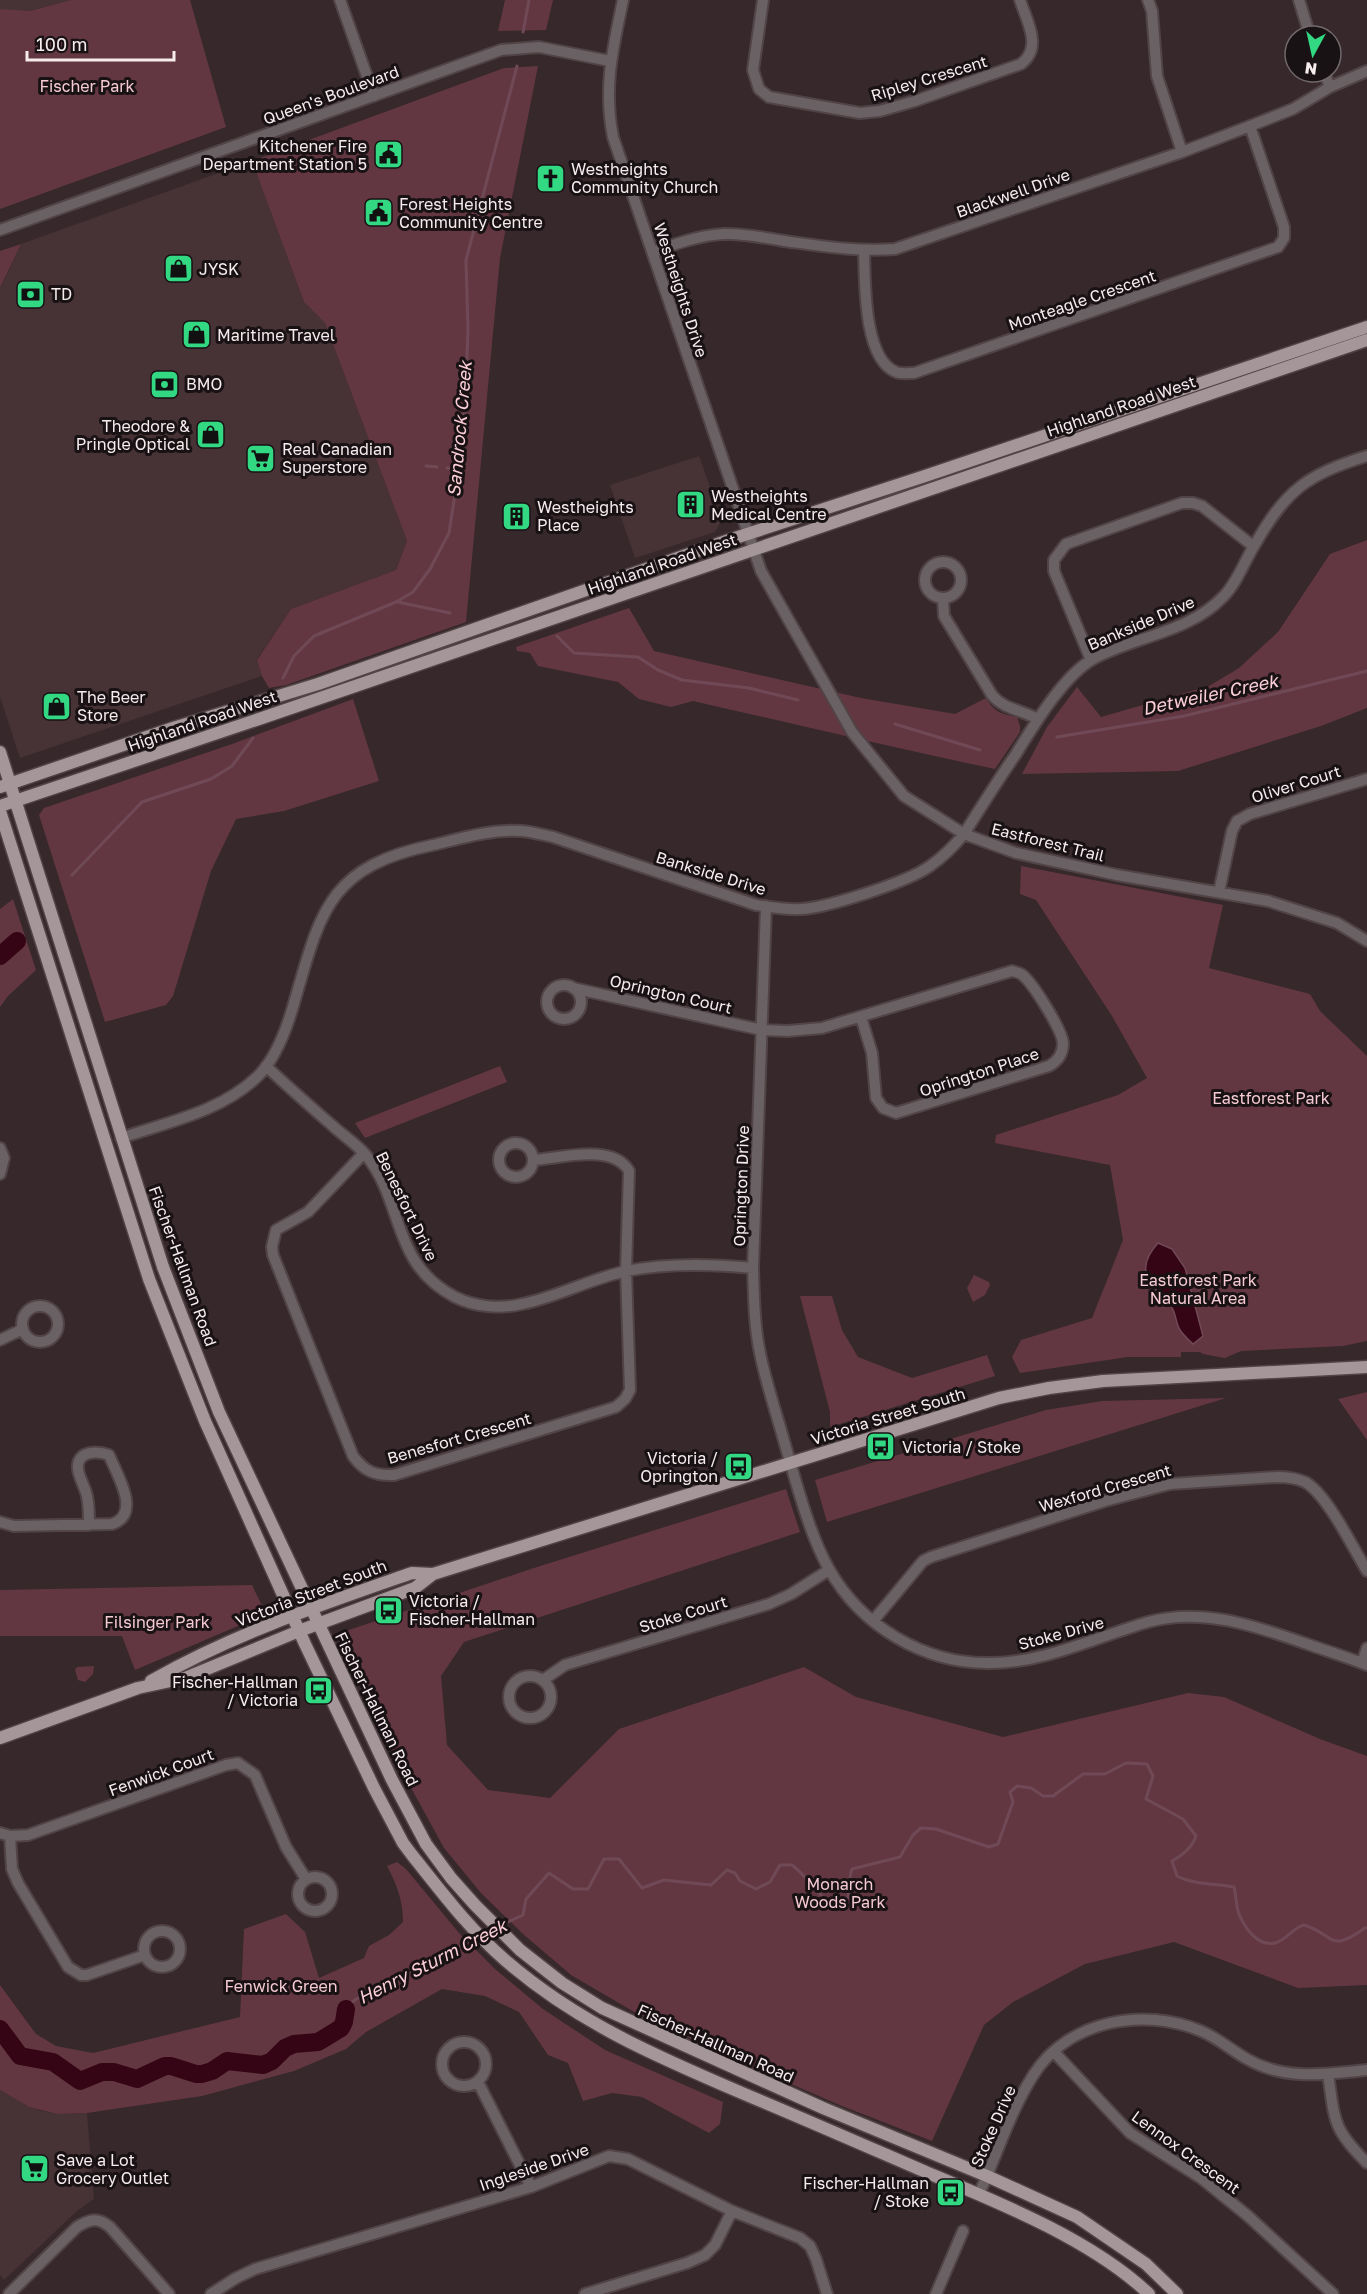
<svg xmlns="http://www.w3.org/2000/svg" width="1367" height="2294" font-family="'Golos Text',sans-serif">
<rect width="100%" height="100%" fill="#36282b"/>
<path fill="#473236" d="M0,0H71L0,19Z
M252,161L304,302L325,323L407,541L396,570L291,609L257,659L262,676L20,758L0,697V289L21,244Z
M699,456L722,520L715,532L635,558L610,485Z
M0,2090L29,2107L42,2111L57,2114L87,2113L94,2199L77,2211L4,2280L0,2275Z"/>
<path fill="#633742" d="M71,0H190L226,127L0,209V9L30,11Z
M505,0H553L546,30L498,31Z
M538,66L500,258L466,622L286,685L269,688L262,676L257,660L291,609L396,570L407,541L325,323L304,302L252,161L504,68Z
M21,244L0,288V251Z
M1367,540V708L1321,726L1178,771L1022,774L1047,727L1077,687L1101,717L1209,686L1239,668L1278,632L1330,554Z
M629,608L654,651L861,698L955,714L986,698C994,712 1001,714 1017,717L1020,726V732L995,769C894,748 794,724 693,701L671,707L639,699L618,682L538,666L530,653L517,651L516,647Z
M353,699L379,781L284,811L236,819L211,871L173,996L166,1005L105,1022L39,815L44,808L232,744Z
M1021,866L1223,905L1209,968L1310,994L1320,1011L1367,1056V1341L1343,1346L1241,1351L1225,1358L1203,1354L1200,1352H1181V1357H1128L1020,1373L1012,1357L1021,1340L1092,1318L1123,1240L1110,1165L995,1143L996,1135L1118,1095L1147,1078L1112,1016L1036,900L1020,894Z
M13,899L36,970L8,996L0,1007V909Z
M500,1066L507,1082L365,1138L355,1123Z
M974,1275L989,1282L990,1285L985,1295L973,1302L967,1288Z
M800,1296H832L842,1330L858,1357L912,1378L987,1355L995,1376L830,1427V1412Z
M1367,1392V1440L1338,1399Z
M1226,1398L827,1522L815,1480L1046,1410L1102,1401Z
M786,1489L800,1532L464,1642L441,1676L447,1745L488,1790L550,1798L619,1729L804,1667L856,1697L1003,1737L1188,1693L1224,1697L1320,1739L1367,1756V1985L1298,1988L1174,1942L1085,1964L1013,2002L984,2025L932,2141L842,2106L754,2068L636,2013L571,1975L523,1934L481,1893L444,1848L398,1764L343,1644V1632L534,1568Z
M252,1585L266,1614L135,1670L122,1636H0V1590Z
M94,1666L93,1674L85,1682L78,1680L75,1670L77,1667Z
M397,1862L406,1869L459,1933L495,1969L543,2009L605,2050L723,2102L720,2124L709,2133L642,2097L612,2093L583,2101L568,2063L548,2055L519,2012L485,1996L442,1989L366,2032L346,2049L294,2071L202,2096L87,2113L57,2114L29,2107L0,2090V1985L36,2034L56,2046L93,2053L240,2017L244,1929L286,1914L305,1932L319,1978L364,1958L369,1946L389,1935L403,1922C403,1901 397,1885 387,1866Z"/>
<path fill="#350415" stroke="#6f4a56" stroke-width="1.5" d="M1158,1243L1172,1249L1185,1268L1203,1336L1193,1344C1189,1340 1183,1335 1180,1330C1176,1324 1176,1314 1172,1308C1154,1285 1131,1273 1158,1243Z"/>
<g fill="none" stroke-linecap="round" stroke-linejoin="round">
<path stroke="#6f4a56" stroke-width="3" d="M523,32L529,0
M426,466L437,467
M447,468H459
M398,602L450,613
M557,636L574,653L638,657L658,670L682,680L749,688L798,700
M283,678L294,656L314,636L396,602L413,592L430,569L449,533L459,468L465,403L468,331L466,260L517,66
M895,724L980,750
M1057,737L1184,716L1367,671
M72,875L142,802L211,779L232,766L253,738
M499,1926L523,1915L526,1899L549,1873L573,1889H588L604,1859H619L642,1888L664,1880L711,1885L727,1870L735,1873L740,1881L756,1889L770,1882L780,1865H792C808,1877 817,1894 833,1907L847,1900C851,1889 848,1879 852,1869L900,1857L913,1835L921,1828L936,1829L989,1847L998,1844L1013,1802L1010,1792L1017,1786L1031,1788L1043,1796H1053L1083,1774H1105L1126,1763L1147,1764L1153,1776L1146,1799L1183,1819L1196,1836C1192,1848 1183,1855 1172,1861L1177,1876C1191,1884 1217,1884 1234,1887C1236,1895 1236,1904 1238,1911C1243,1926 1257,1947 1275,1943C1287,1940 1292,1928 1304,1925C1336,1935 1328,1954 1365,1928H1367
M346,2009C360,1992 361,2000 377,1992C411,1974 443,1954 477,1937"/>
<path stroke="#350415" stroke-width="18" d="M0,956L17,941
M0,2029L20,2056L53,2062L80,2081L102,2072H114L137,2079L165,2066H171L196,2074H202L212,2071L227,2061L263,2065L272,2061L285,2048L294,2044L318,2042L341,2028L344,2022L346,2009"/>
<defs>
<path id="minor" d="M340,0L374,96
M623,0C613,48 603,87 613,137L761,571L852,732L904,796L964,834L1016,853L1117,875L1268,901L1337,923L1367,941
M763,0L753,70L759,89L769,97L860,113L880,111L915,101L1021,64C1043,47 1027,22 1020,0
M1148,0L1152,11L1157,76L1182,152
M1299,0L1310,36
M1324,72L1330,87
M0,230L501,50L539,47L610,61
M864,250C865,280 863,359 896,372C901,374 909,373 914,373L1278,247L1284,238V227L1250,126
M653,252C675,244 700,235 724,234C745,233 764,238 784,241C821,246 857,252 895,249L1182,152L1250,126L1293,109L1330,87L1367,71
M925 580a18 18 0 1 1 36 0a18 18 0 1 1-36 0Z
M943,598L944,616L992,695C1003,709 1022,710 1038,719
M1091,660L1054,571V560L1066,544L1182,503H1193L1202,506L1253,546
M1219,892L1232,831L1237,821L1250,814L1367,779
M766,906L753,1268C754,1296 754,1325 760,1353C766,1383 776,1412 784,1441C796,1481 809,1534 829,1569C861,1626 924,1664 990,1663C1045,1663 1096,1637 1148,1622C1202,1607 1256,1626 1307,1644C1327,1651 1347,1657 1367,1665
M547 1002a17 17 0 1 1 34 0a17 17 0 1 1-34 0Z
M573,988L762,1030L788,1031L822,1028L1012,971C1015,972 1018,972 1021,974C1032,981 1062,1030 1063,1043C1063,1054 1058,1061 1049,1066L896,1113L883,1108L876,1098L872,1053L861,1017
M266,1066C288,1087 311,1107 334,1127C344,1136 356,1144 365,1154C405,1202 390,1263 455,1297C475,1307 500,1309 522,1304C557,1297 590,1279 626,1271C667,1263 712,1264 753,1268
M121,1138C168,1122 220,1112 257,1077C275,1060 285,1033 292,1010C320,915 325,867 433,845C462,838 492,829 522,831C533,832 543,835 553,837L756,905C771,907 786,910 802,909C829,907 908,882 930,866C943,857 954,846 964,834C981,807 998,780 1016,754C1034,725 1064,675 1093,659C1136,636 1188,633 1223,597C1237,583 1244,562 1254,546C1286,490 1306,475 1367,456
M499 1160a17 17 0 1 1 34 0a17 17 0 1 1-34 0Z
M0,1148L4,1158L0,1174
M364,1153L308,1212L276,1230L272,1247L273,1255L353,1456C364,1471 375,1476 394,1475L616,1407L625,1399L630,1390L626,1271L629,1171C613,1143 561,1158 534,1160
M22 1324a18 18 0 1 1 36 0a18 18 0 1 1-36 0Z
M0,1340L23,1329
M0,1522L14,1526L112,1524C142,1514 117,1475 109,1455C98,1451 76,1450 78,1469C79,1478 85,1487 87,1496C89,1505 89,1515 89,1525
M873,1621L923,1561L931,1557L1105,1501L1170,1484L1277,1477C1287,1477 1296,1478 1305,1482C1327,1494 1353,1548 1367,1571
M1362,1663L1367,1648
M509 1697a21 21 0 1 1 42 0a21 21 0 1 1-42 0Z
M543,1680L565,1665L769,1604L791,1594L829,1570
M0,1833L10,1836L28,1835L226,1765L238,1763L255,1775L286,1847L306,1879
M10,1836L12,1869L18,1883L68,1967L81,1975H87L145,1955
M298 1894a17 17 0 1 1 34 0a17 17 0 1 1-34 0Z
M144 1949a18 18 0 1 1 36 0a18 18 0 1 1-36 0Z
M442 2064a22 22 0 1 1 44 0a22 22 0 1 1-44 0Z
M1054,2052L1130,2133L1201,2178L1248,2216L1333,2294
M1328,2074C1335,2121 1332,2128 1367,2163
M478,2082L531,2187
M979,2194C997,2155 1010,2111 1034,2074C1069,2020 1144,2007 1201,2031C1218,2038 1231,2050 1247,2059C1285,2081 1326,2074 1367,2070
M9,2294L77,2227C90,2219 98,2217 110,2227L169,2294
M211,2294L236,2278L255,2269L531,2187L609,2156L628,2159L732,2211L800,2238L810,2246L816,2259L827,2294
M585,2294L687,2263L705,2255L715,2245L732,2211
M936,2294L963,2231"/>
<path id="major" d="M0,752L163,1267L219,1412L392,1780L426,1844L451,1878L475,1905L520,1950L562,1983L602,2008L823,2108L987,2176L1077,2217L1146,2264L1177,2294
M0,787L173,728L318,684L729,540L925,476L1367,327
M0,806L259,719L1367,340
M0,811L149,1279L205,1421L305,1644L374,1788L403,1843L412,1855C441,1891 469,1929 505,1960C579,2024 660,2058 749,2096C809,2121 868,2147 928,2173C1000,2203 1092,2240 1149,2294
M151,1681C233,1634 323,1604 412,1573L433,1574
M0,1738L138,1688L185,1678L299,1631L415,1588L433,1574L999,1398L1049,1388L1103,1381L1367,1367"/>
</defs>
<use href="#minor" stroke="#514346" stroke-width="14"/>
<use href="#major" stroke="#514346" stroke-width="15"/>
<use href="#minor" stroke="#696163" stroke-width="10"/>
<use href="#major" stroke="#a59699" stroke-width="12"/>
</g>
<defs>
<symbol id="civic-square" viewBox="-11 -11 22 22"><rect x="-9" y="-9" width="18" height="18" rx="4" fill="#32d882" stroke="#191214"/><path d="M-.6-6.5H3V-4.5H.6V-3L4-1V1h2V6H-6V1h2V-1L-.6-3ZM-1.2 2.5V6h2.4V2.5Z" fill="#111"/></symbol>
<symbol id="church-square" viewBox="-11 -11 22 22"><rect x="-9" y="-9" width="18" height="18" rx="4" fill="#32d882" stroke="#191214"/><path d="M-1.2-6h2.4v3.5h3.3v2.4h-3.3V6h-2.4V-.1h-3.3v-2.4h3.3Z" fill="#111"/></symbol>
<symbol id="shop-square" viewBox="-11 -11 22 22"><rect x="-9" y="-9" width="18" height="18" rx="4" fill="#32d882" stroke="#191214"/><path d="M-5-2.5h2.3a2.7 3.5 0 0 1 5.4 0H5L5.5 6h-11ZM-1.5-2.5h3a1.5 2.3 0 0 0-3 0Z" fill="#111"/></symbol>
<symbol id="bank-square" viewBox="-11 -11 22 22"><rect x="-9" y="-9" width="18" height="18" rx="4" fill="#32d882" stroke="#191214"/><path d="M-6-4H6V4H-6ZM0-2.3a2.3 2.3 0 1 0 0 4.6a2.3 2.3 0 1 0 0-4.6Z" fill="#111"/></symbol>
<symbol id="supermarket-square" viewBox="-11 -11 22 22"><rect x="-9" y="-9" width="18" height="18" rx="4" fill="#32d882" stroke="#191214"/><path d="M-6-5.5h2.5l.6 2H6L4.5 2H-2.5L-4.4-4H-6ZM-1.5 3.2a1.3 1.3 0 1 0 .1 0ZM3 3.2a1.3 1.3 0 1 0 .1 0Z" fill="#111"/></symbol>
<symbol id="building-square" viewBox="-11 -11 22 22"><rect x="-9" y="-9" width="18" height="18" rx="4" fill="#32d882" stroke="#191214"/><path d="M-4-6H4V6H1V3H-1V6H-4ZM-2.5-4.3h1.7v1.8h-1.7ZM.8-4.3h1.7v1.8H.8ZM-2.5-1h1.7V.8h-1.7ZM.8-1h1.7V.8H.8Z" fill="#111"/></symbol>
<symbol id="bus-square" viewBox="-11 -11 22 22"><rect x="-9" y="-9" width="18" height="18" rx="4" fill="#32d882" stroke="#191214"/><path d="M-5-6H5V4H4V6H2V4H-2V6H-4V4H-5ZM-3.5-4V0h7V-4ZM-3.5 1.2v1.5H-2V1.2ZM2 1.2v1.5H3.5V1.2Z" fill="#111"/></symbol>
</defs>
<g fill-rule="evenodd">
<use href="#civic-square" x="372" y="138" width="33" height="33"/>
<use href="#church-square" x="534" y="162" width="33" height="33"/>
<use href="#civic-square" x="362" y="196" width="33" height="33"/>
<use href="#shop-square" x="162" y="252" width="33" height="33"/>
<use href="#bank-square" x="14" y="278" width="33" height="33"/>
<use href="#shop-square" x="180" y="318" width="33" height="33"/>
<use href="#bank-square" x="148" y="368" width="33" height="33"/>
<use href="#shop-square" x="194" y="418" width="33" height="33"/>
<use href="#supermarket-square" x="244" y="442" width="33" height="33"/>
<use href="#building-square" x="674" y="488" width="33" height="33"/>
<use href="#building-square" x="500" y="500" width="33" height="33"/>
<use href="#shop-square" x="40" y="690" width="33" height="33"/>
<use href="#bus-square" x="864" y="1430" width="33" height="33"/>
<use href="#bus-square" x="722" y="1450" width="33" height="33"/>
<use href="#bus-square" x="372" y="1594" width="33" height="33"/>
<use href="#bus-square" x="302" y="1674" width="33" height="33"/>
<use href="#supermarket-square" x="18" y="2152" width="33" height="33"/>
<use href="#bus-square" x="934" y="2176" width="33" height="33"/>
</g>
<g text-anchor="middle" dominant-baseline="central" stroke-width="6" stroke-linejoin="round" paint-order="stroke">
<g font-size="16" fill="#f6ecee" stroke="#191214">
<text transform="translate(929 78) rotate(-17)">Ripley Crescent</text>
<text transform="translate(331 95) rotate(-20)">Queen's Boulevard</text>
<text transform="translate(1013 193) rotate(-19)">Blackwell Drive</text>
<text transform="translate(681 290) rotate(72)">Westheights Drive</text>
<text transform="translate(1082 300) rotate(-19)">Monteagle Crescent</text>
<text transform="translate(1121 406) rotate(-19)">Highland Road West</text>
<text transform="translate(662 564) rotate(-19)">Highland Road West</text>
<text transform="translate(1141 623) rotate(-23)">Bankside Drive</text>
<text transform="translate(202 721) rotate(-19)">Highland Road West</text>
<text transform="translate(1296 784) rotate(-17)">Oliver Court</text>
<text transform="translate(1048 842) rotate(14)">Eastforest Trail</text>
<text transform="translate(711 873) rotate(17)">Bankside Drive</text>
<text transform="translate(671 994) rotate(13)">Oprington Court</text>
<text transform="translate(979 1072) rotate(-18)">Oprington Place</text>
<text transform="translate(741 1186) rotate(-88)">Oprington Drive</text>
<text transform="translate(407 1206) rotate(64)">Benesfort Drive</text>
<text transform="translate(183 1266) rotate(70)">Fischer-Hallman Road</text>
<text transform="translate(888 1416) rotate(-17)">Victoria Street South</text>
<text transform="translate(459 1438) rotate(-16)">Benesfort Crescent</text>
<text transform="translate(1105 1488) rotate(-16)">Wexford Crescent</text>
<text transform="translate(311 1593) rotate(-21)">Victoria Street South</text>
<text transform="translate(683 1614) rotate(-17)">Stoke Court</text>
<text transform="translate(1061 1633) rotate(-15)">Stoke Drive</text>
<text transform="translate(377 1709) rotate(64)">Fischer-Hallman Road</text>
<text transform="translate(161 1772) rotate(-20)">Fenwick Court</text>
<text transform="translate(716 2043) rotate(24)">Fischer-Hallman Road</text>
<text transform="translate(993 2126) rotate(-66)">Stoke Drive</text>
<text transform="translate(1186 2152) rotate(36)">Lennox Crescent</text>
<text transform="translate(534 2167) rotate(-19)">Ingleside Drive</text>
</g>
<g font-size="16" fill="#f6cad3" stroke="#191214">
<text x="87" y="86">Fischer Park</text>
<text x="1271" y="1098">Eastforest Park</text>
<text x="1198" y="1280">Eastforest Park<tspan x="1198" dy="18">Natural Area</tspan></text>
<text x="157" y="1622">Filsinger Park</text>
<text x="840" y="1884">Monarch<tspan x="840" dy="18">Woods Park</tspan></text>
<text x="281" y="1986">Fenwick Green</text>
</g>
<g font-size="16" fill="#f6ecee" stroke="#191214" text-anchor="start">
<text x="367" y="146" text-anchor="end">Kitchener Fire<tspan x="367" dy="18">Department Station 5</tspan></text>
<text x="571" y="169">Westheights<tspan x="571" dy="18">Community Church</tspan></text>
<text x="399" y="204">Forest Heights<tspan x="399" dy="18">Community Centre</tspan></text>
<text x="199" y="269">JYSK</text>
<text x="51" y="294">TD</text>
<text x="217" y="335">Maritime Travel</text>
<text x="186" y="384">BMO</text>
<text x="190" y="426" text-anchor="end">Theodore &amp;<tspan x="190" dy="18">Pringle Optical</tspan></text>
<text x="282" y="449">Real Canadian<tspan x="282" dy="18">Superstore</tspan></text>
<text x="711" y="496">Westheights<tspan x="711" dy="18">Medical Centre</tspan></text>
<text x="537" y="507">Westheights<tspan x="537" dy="18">Place</tspan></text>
<text x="77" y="697">The Beer<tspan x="77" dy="18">Store</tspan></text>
<text x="902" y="1447">Victoria / Stoke</text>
<text x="718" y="1458" text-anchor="end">Victoria /<tspan x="718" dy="18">Oprington</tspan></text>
<text x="409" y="1601">Victoria /<tspan x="409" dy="18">Fischer-Hallman</tspan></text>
<text x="298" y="1682" text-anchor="end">Fischer-Hallman<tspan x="298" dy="18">/ Victoria</tspan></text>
<text x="56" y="2160">Save a Lot<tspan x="56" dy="18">Grocery Outlet</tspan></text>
<text x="929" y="2183" text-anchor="end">Fischer-Hallman<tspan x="929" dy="18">/ Stoke</tspan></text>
</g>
<g font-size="18" font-style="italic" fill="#fccfd8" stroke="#191214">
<text transform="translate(459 429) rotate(-85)">Sandrock Creek</text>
<text transform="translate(1210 694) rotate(-12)">Detweiler Creek</text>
<text transform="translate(432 1961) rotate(-27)">Henry Sturm Creek</text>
</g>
</g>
<g transform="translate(1313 54) rotate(188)"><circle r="28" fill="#191214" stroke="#71696b" stroke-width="1.5"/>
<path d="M0-4.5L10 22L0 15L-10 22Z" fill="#32d882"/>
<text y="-9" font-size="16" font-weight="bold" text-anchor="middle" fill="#f6ecee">N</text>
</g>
<path d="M27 51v9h147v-9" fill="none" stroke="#f6ecee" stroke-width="3"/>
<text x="36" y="51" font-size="18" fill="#f6ecee" stroke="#191214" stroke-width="4.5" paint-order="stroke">100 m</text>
</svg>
